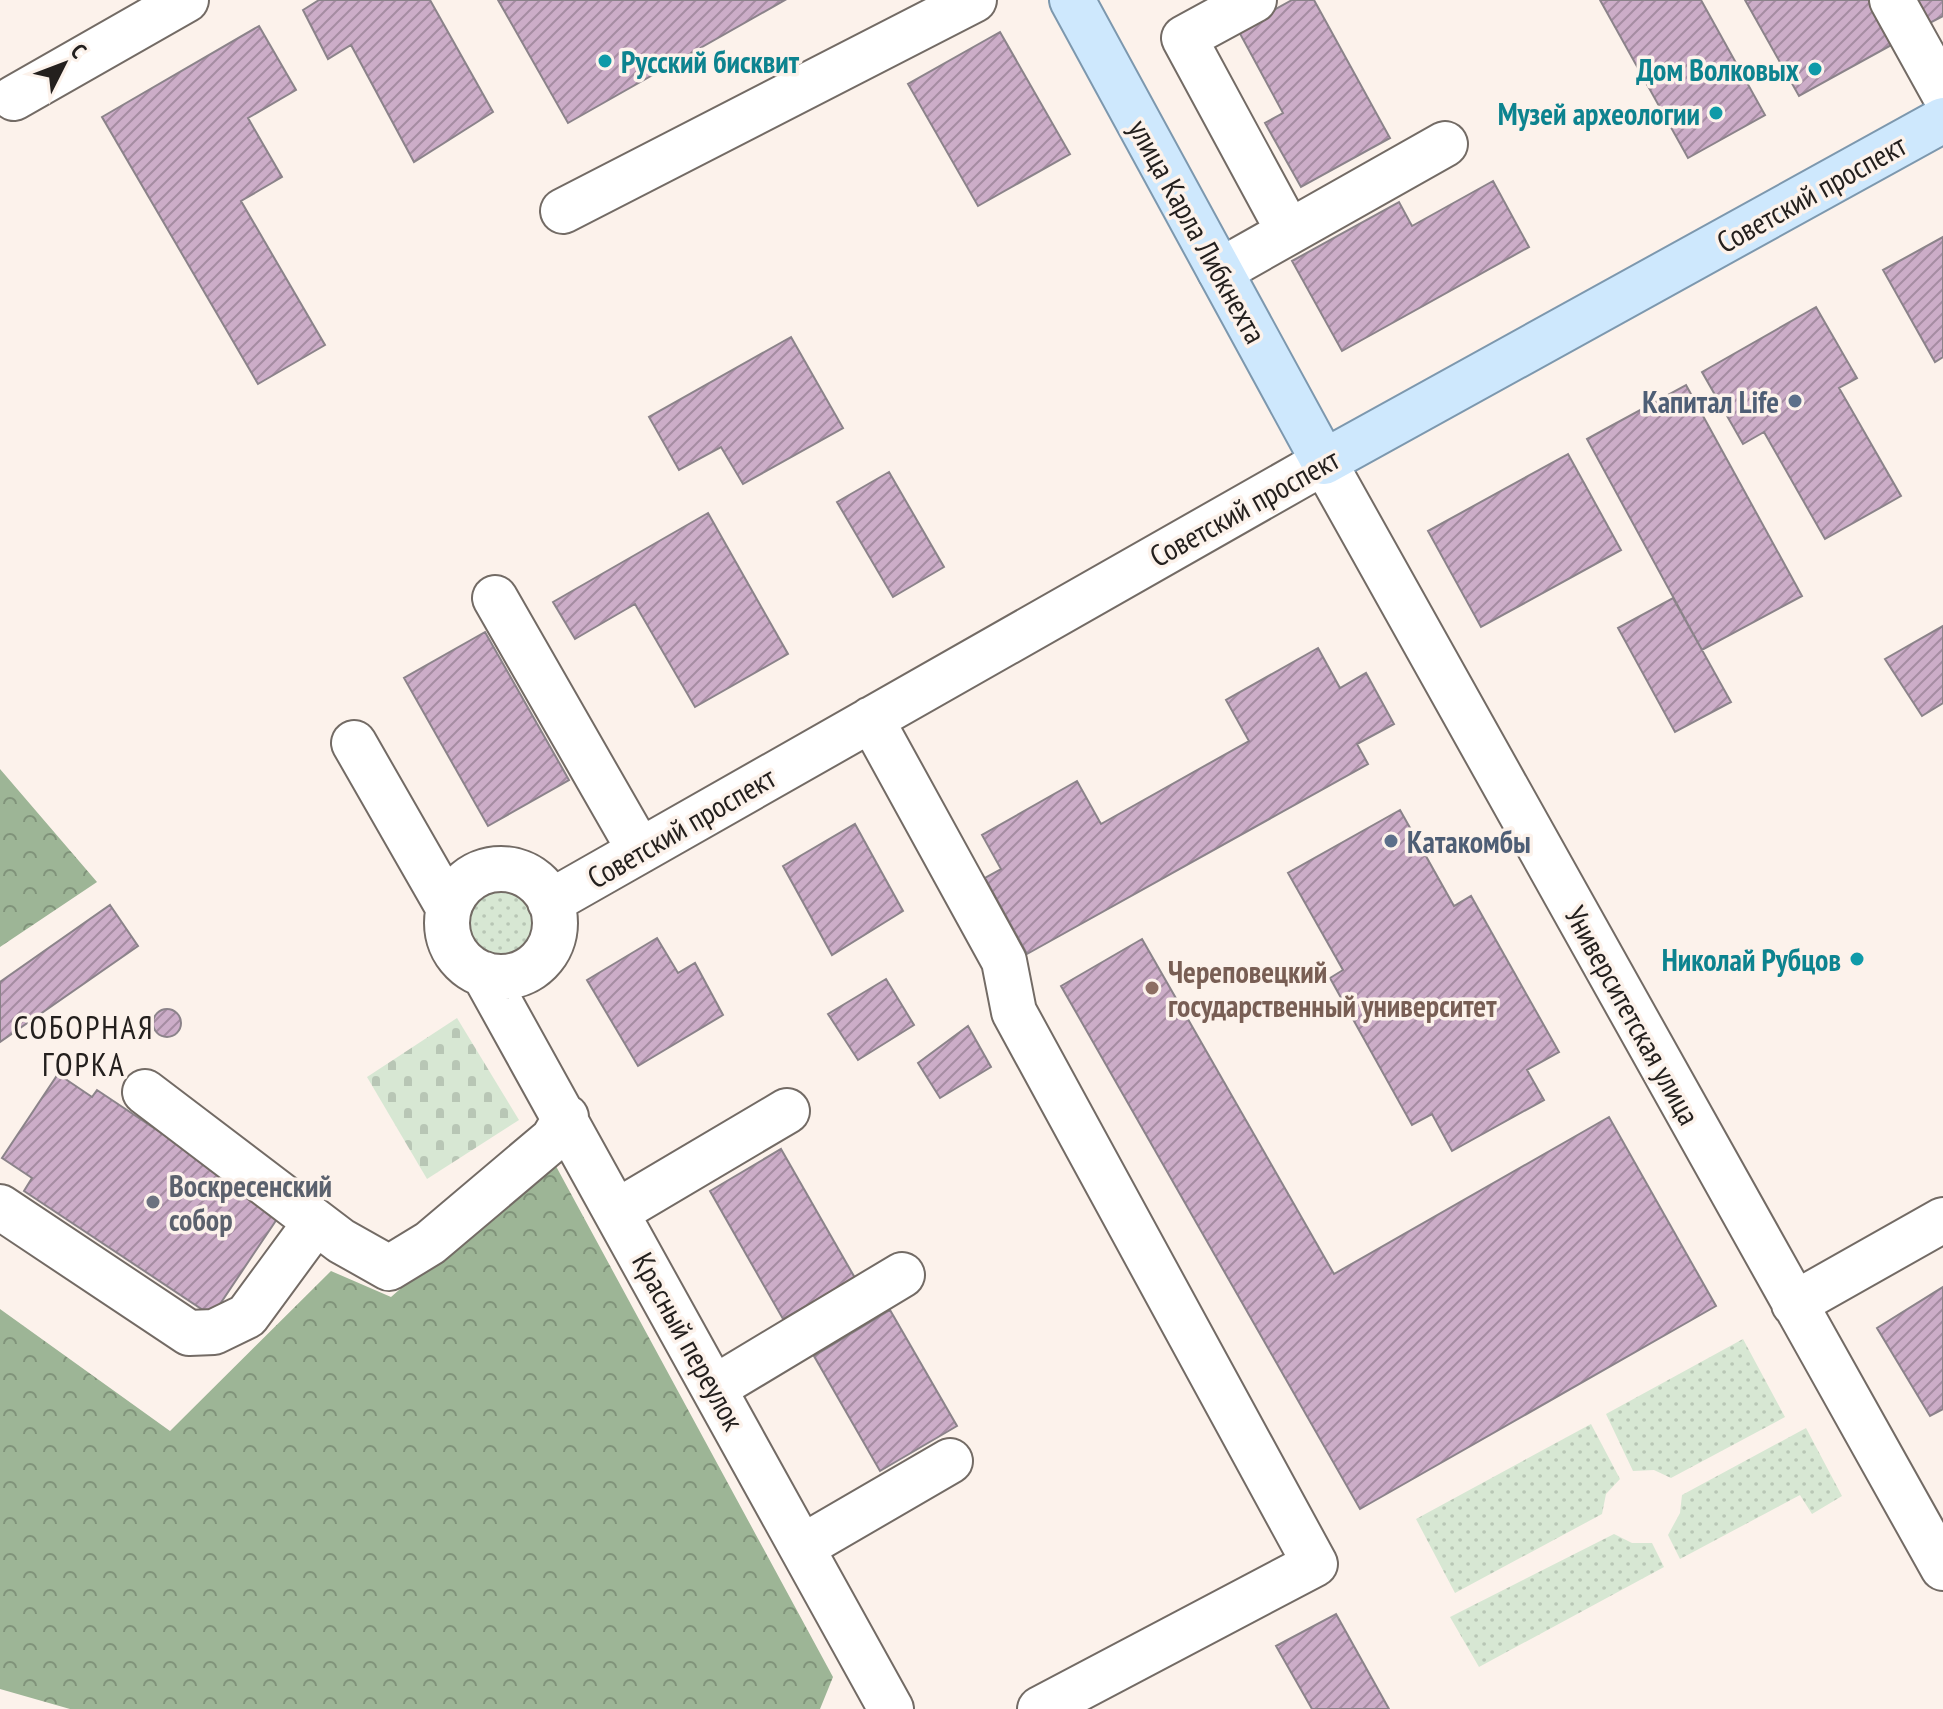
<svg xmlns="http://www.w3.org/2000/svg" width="1943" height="1709" font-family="'PT Sans Narrow',sans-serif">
<defs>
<pattern id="grass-dots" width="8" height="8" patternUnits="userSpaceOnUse" patternTransform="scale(2)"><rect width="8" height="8" fill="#d7e7d3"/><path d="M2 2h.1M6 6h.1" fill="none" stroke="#b8c6b5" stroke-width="1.8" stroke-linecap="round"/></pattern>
<pattern id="forest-crowns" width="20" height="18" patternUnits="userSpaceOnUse" patternTransform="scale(2)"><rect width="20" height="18" fill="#9db596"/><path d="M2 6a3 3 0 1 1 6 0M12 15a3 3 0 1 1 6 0" fill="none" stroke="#80937a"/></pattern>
<pattern id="cemetery-stones" width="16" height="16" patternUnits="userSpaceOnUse" patternTransform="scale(2)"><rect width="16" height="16" fill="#d7e7d3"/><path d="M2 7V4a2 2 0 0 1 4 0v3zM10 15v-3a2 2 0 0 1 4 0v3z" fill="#b8c6b5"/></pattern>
<pattern id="building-hatch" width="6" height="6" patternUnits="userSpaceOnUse" patternTransform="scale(2)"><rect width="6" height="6" fill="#ccadc8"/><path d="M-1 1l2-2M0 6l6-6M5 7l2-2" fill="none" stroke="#a58ca2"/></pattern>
</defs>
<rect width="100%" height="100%" fill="#fcf2eb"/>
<path fill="url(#grass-dots)" d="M469 923a32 32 0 1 1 64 0a32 32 0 1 1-64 0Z
M1743,1339L1785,1417L1671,1478L1654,1470L1633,1471L1606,1414Z
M1591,1424L1620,1479L1606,1494L1602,1514L1455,1593L1416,1519Z
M1806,1428L1842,1496L1812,1514L1800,1495L1680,1559L1668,1535L1680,1513L1682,1495Z
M1614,1534L1632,1543H1652L1664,1567L1479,1667L1450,1617Z"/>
<path fill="url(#forest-crowns)" d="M0,769L97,882L0,947Z
M551,1157L833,1677L820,1709H70L0,1689V1309L170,1431L331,1271L391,1297Z"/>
<path fill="url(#cemetery-stones)" d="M457,1018L519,1120L427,1179L367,1077Z"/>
<path fill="url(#building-hatch)" stroke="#8b838a" stroke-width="2" d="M319,0H430L493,112L414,162L351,45L328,59L303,10Z
M498,0H785L568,123Z
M1292,0H1314L1390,138L1301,187L1265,123L1283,113L1238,30Z
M1600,0H1701L1765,115L1688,158Z
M1745,0H1871L1895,43L1799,96Z
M1913,0H1943V16L1926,25Z
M259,26L296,90L248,118L282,177L241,201L325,345L258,384L102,117Z
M1000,32L1070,154L978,206L908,84Z
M1493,181L1529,247L1342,351L1292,261L1399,202L1412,226Z
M1943,237V357L1935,362L1883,270Z
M1816,307L1857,378L1839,388L1901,496L1825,539L1764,432L1743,444L1702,372Z
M791,337L843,428L743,484L721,447L679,470L649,417Z
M1686,385L1802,596L1702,650L1587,439Z
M1568,454L1621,550L1481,627L1428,531Z
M889,472L944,567L893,597L837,502Z
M708,513L788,654L695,707L635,604L575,639L553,602Z
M1673,598L1731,702L1675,732L1618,628Z
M1943,626V703L1922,716L1885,659Z
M485,632L569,780L488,826L404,678Z
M1318,648L1340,688L1366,673L1394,724L1357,744L1368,764L1027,954L985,878L1001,869L982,835L1077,781L1101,824L1249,741L1226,700Z
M1400,810L1454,906L1471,896L1559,1052L1527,1070L1544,1100L1452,1151L1432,1114L1412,1125L1330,978L1343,970L1288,873Z
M855,824L903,911L832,955L783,866Z
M110,905L138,946L0,1042V982Z
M657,938L678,973L695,963L723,1015L638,1066L587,980Z
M1142,939L1334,1274L1609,1117L1716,1306L1360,1509L1061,986Z
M886,979L914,1025L858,1060L828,1014Z
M153 1023a14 14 0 1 1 28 0a14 14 0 1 1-28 0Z
M968,1026L991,1067L940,1098L918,1063Z
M58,1074L92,1097L97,1090L281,1213L212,1316L24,1191L32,1178L2,1158Z
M781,1149L855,1278L783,1319L710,1191Z
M1943,1287V1409L1930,1416L1877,1328Z
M890,1310L957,1426L880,1471L814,1356Z
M1336,1614L1389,1709H1312L1276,1646Z"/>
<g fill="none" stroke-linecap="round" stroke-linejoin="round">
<defs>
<path id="minor" d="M1254,0L1184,38L1289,232
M1892,0L1943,92
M14,98L186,0
M563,211L974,0
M1220,271L1445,144
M495,598L640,851
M871,719L1004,961L1014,1012L1315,1564L1040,1709
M354,743L448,907
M447 923a54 54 0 1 1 108 0a54 54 0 1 1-108 0Z
M550,902L1324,462L1943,1568
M484,974L891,1709
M145,1092L341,1241L389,1268L430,1243L553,1139L566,1117
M0,1207L189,1333L214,1332L247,1316L316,1222
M618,1211L787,1111
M1794,1304L1943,1220
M714,1388L902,1275
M802,1547L950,1461"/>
<path id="major" d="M1072,0L1324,462L1943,120"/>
</defs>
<use href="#minor" stroke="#736b65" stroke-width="48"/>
<use href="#major" stroke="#7d98ae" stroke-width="48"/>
<use href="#minor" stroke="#fff" stroke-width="44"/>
<use href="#major" stroke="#cee8fd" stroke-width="44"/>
</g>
<g fill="#0f9aa8" stroke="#fcf2eb" stroke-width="3">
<circle cx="605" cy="61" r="8"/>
<circle cx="1815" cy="69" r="8"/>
<circle cx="1716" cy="113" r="8"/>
<circle cx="1857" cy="959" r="8"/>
</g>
<g fill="#5c6f8a" stroke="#fcf2eb" stroke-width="3">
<circle cx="1795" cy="401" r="8"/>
<circle cx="1391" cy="841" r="8"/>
</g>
<circle fill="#8d6e63" stroke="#fcf2eb" stroke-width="3" cx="1152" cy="988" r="8"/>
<circle fill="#6b7280" stroke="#fcf2eb" stroke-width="3" cx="153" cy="1202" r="8"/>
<g text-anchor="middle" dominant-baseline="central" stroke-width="7" stroke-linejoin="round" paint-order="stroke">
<g font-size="30" font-weight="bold" fill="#0d838f" stroke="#fcf2eb" text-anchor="end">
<text x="621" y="61" text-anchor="start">Русский бисквит</text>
<text x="1799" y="69">Дом Волковых</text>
<text x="1700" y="113">Музей археологии</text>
<text x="1841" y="959">Николай Рубцов</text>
</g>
<g font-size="30" fill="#24201e" stroke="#fcf2eb">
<text transform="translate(1811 193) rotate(-29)">Советский проспект</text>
<text transform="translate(1198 231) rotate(61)">улица Карла Либкнехта</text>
<text transform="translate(1244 507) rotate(-29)">Советский проспект</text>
<text transform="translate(681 827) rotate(-30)">Советский проспект</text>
<text transform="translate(1633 1015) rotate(61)">Университетская улица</text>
<text transform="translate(689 1341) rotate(61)">Красный переулок</text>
</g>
<g font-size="30" font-weight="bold" fill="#4e5e75" stroke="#fcf2eb" text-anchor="end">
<text x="1779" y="401">Капитал Life</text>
<text x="1407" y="841" text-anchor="start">Катакомбы</text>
</g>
<g font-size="30" font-weight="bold" fill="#785e54" stroke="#fcf2eb" text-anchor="start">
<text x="1168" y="971">Череповецкий<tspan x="1168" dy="34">государственный университет</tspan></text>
</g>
<g font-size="30" font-weight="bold" fill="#5b616d" stroke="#fcf2eb" text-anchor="start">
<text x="169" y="1185">Воскресенский<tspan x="169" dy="34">собор</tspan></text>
</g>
<g font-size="32" letter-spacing="2" fill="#24201e" stroke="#fcf2eb">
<text x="84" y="1027">СОБОРНАЯ<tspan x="84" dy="37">ГОРКА</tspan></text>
</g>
</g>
<g transform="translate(64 64) rotate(48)" stroke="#fcf2eb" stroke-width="6" paint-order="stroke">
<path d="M0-6L14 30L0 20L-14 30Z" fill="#24201e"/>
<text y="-12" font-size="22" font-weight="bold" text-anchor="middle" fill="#24201e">С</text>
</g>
</svg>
